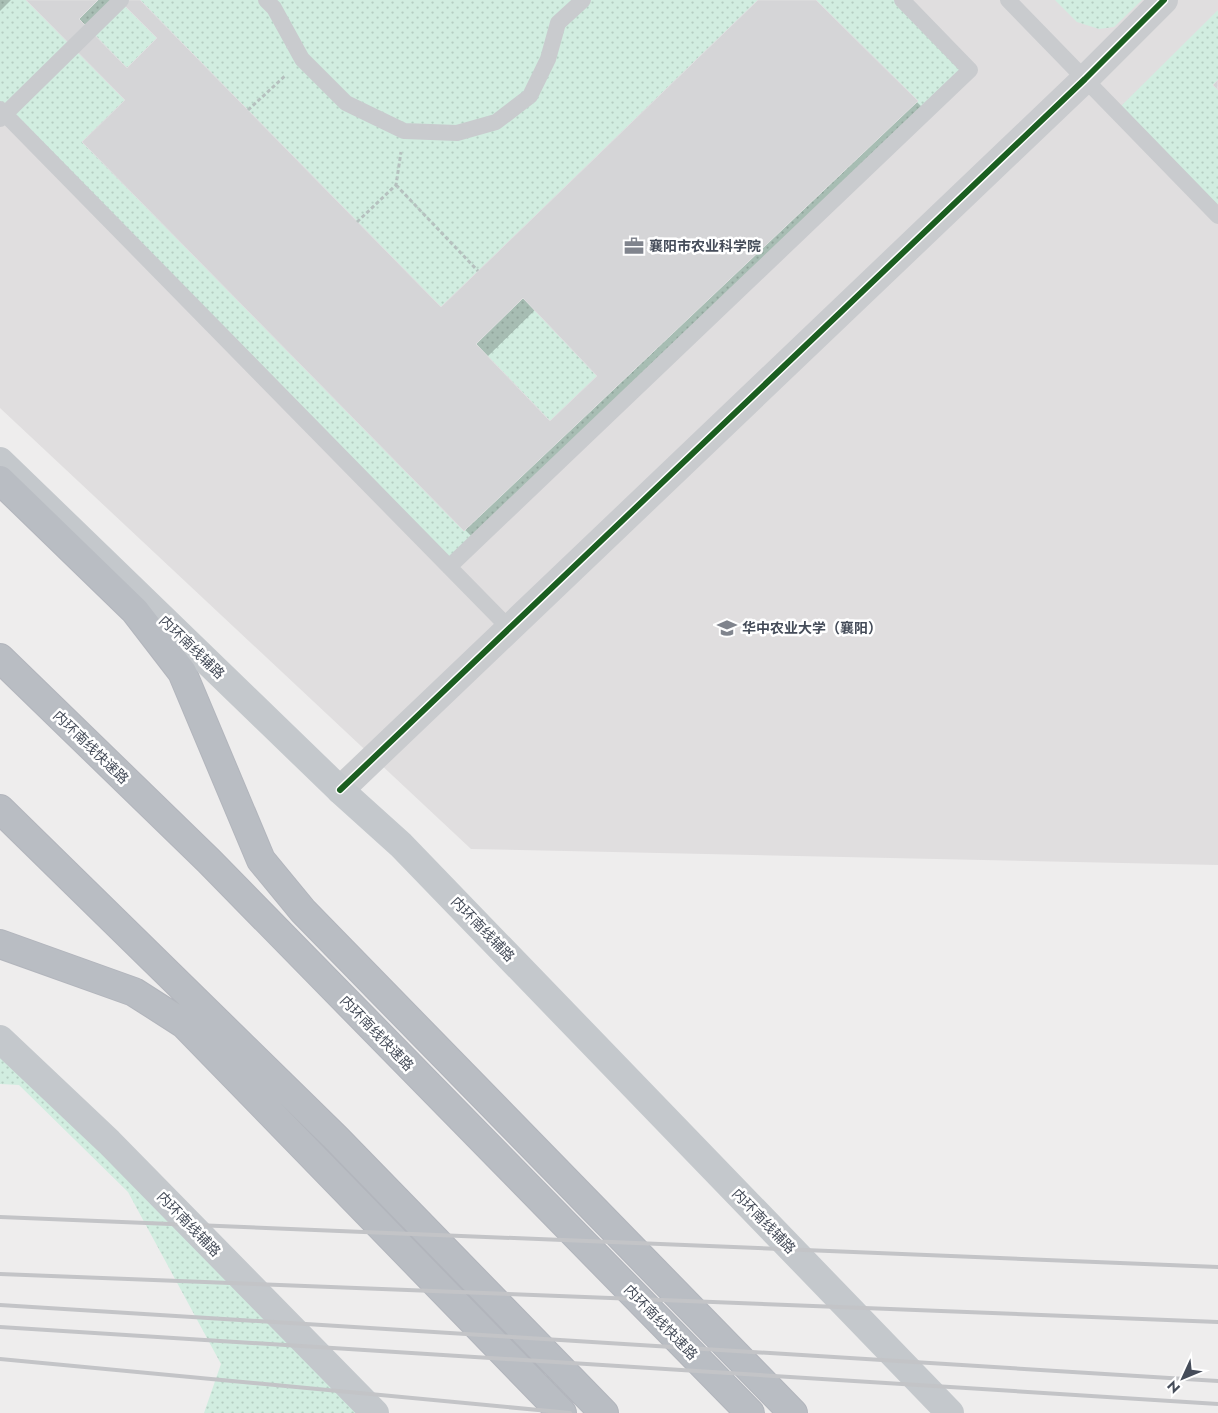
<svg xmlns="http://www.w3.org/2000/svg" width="1218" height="1413" font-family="Jost,'Noto Sans SC',sans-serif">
<defs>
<pattern id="grass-dots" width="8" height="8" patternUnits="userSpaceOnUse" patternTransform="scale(1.25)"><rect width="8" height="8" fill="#d1ede0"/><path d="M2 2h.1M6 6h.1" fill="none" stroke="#b5cdc2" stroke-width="1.8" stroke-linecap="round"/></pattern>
</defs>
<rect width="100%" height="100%" fill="#eeeded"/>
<path fill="#e0dedf" d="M0,0H1218V865L471,849L0,408Z"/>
<path fill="url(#grass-dots)" d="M0,0H902L970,70L449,567L0,109Z
M1055,0H1142L1114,27L1099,29L1077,22Z
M1218,10V216L1116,111Z
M0,1049L139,1183L356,1413H204L221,1364L128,1192L19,1085L0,1084Z"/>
<path fill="#0003" fill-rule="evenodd" d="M0,0H11L0,11Z
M28,0H138L441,309L760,0H814L929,114L477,542L84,142L127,100ZM121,1L158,38L127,69L90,32ZM535,310L599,376L550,423L487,357Z"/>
<path fill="#d5d5d7" stroke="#dfdfe0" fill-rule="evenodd" d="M26,0H98L79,19L127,68L157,38L119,0H140L441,307L758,0H816L918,101L464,531L82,142L125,100ZM523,298L597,376L550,421L476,344Z
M1218,80V90L1213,85Z"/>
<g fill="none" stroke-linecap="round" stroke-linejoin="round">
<defs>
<path id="highway" d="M0,480L135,611L182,672L261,860L303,911L793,1413
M0,658L209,861L750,1413
M0,809L336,1138L604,1413
M0,944L134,992L184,1024L562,1413"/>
</defs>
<use href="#highway" stroke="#b2b5bc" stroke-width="30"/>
<path stroke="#b6c1bf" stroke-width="3" stroke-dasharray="4 2.5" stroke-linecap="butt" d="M248,110L286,75
M396,185L478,271
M357,222L396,185L401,152"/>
<path stroke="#c9cbce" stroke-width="16" d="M266,0L274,8L302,59L346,103L404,131L457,133L496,122L530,96L548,59L558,23L583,0
M1008,0L1218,216
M0,109L509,628
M0,119L121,0
M449,567L970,70L902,0"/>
<path stroke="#c9cbce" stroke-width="28" d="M340,790L1085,79L1164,0"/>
<path stroke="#c4c8cc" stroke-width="28" d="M0,461L340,790L401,845L950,1413
M0,1039L109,1142L375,1413"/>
<use href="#highway" stroke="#b9bdc3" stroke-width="28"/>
<path stroke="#c3c4c7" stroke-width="4" d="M0,1217L1218,1267
M0,1274L1218,1322
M0,1305L1218,1381
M0,1327L1218,1404
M0,1359L570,1413"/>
<defs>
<path id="cycleway" d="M340,790L1085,79L1164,0"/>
</defs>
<use href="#cycleway" stroke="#fff" stroke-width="9"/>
<use href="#cycleway" stroke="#1b5e20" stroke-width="6"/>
</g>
<defs>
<symbol id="office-bare" viewBox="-9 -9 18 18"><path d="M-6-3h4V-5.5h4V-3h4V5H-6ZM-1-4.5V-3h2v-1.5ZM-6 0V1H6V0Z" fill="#80848d" stroke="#fff" stroke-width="2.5" paint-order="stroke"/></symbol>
<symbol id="university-bare" viewBox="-9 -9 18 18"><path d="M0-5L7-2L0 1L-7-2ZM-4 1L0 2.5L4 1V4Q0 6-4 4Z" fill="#80848d" stroke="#fff" stroke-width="2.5" paint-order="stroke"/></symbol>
</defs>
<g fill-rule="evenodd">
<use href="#office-bare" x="620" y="232" width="28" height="28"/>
<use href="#university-bare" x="713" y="614" width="28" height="28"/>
</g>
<g text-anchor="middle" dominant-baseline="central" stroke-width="5" stroke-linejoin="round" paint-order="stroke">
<g font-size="14" font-weight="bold" fill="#454c59" stroke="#fff" text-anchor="start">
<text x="649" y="246">襄阳市农业科学院</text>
<text x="742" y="628">华中农业大学（襄阳）</text>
</g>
<g font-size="14" fill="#454c59" stroke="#fff">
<text transform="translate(192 647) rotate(44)">内环南线辅路</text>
<text transform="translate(91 747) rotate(44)">内环南线快速路</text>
<text transform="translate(483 929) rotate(46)">内环南线辅路</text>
<text transform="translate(377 1033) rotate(46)">内环南线快速路</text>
<text transform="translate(764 1221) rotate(46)">内环南线辅路</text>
<text transform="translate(189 1224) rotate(46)">内环南线辅路</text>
<text transform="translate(661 1322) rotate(46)">内环南线快速路</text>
</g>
</g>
<g transform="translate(1183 1378) rotate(226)" stroke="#ffffff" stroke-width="4" paint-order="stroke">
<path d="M0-4L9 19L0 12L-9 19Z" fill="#454c59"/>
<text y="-8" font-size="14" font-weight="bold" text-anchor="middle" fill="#454c59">N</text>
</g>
</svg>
